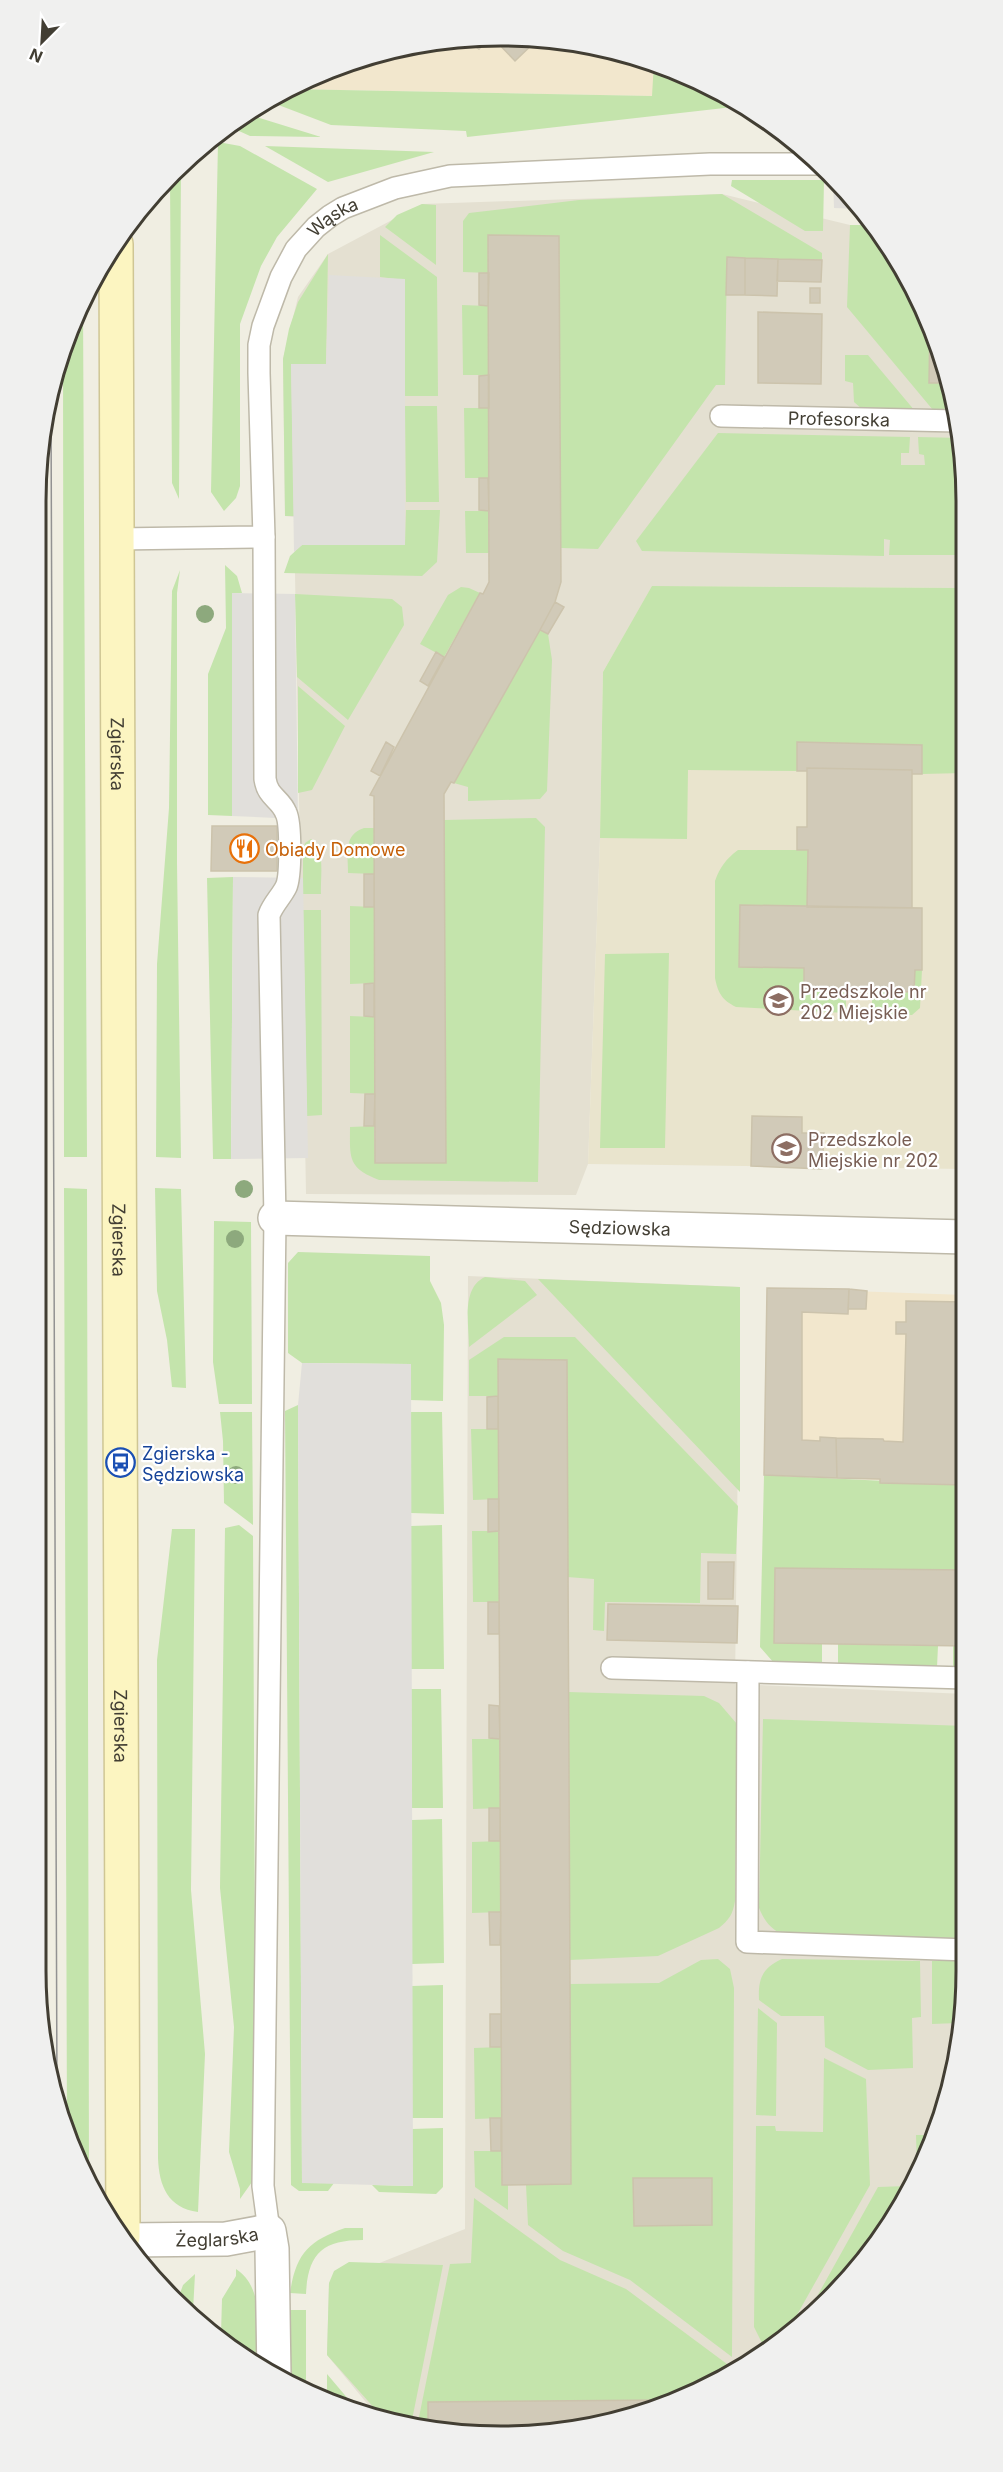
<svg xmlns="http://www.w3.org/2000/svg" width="1003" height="2472" font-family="Inter,sans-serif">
<rect width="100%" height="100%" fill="#f0eee2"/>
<path fill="#e4e0d1" d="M722,194L850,225H871L931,323L963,440V588L653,586L603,672L600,838L588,1164L576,1195L306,1194L294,517L285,516L283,359L298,297L328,254L422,204Z
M468,1276L740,1287L735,1684L966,1694L967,1970L942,2120L871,2254L809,2320L735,2373L592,2427L440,2432L379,2418L327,2355L329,2283L465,2229Z"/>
<path fill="#f2e7cd" d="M471,37L562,40L651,61L654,62L653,96L288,89L381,52Z
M767,1288L965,1295L966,1484L764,1475Z"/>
<path fill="#e9e4cd" d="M652,586L963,588L965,1169L588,1164L600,838L603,672Z"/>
<path fill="#c4e4ac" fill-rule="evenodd" d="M654,62L742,106L467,137L466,131L331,125L268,101L288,89L652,96Z
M247,114L321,137L250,136L228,126Z
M218,142L240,146L317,189L277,237L261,266L240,324V486L236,498L224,511L211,492Z
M265,146L434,152L328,182Z
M181,167L179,499L172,483L170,177Z
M732,180H824L823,231H805L731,186Z
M722,194L822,253V260L727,258L725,385H716L598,549L561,548L559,236L489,235V273L463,272V221L469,213L579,200Z
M422,204L436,205V265L385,227L397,215Z
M850,225H871L930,321L929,383H948L955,410H933L847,307Z
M380,235L437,277L438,396H405V280L380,277Z
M328,254L326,364H291L294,516H285L283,359L289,329L298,302Z
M83,303L87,1157H64L63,348Z
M462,305L488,306L489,375H463Z
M845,355H868L915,411L862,409L854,402L853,383L845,381Z
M405,406H437L439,502H406Z
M464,408H489L488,478H465Z
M718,433L910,437L909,453H901V465H925L924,455L919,454L918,437L962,438L963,555H889L890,540L884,539V556L642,551L636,541Z
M406,510H440L437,562L422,576L284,573L290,556L302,545H405Z
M465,511H489V553H466Z
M225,565L237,576L242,593H232V816L208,815V674L226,628Z
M180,570L177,593V863L181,1158L156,1157L157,964L169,808L172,591Z
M652,586L963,588L964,773L922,774V745L797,742V771L688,770L687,839L600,838L603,672Z
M461,587L469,588L480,593L444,657L420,644L448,595Z
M295,594L392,599L402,607L404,625L348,720L297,677Z
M540,630L548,634L552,660L547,791L540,799L468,801V787L454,783Z
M298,686L345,726L312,790L298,793Z
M536,818L545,827L538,1182L379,1180C347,1168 350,1157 350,1127L374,1126L375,1163H446L444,820Z
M364,828H374V874L348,873C348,854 343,835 364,828Z
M311,839C326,849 320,878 321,894H303V850L305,843Z
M738,850H808L807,907L740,905L739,966L804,968V989L846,990V1013L736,1007C722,1000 718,993 715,978V881C720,867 726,859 738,850Z
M233,877L231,1159H213L207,878Z
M350,906L374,907V983L350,984Z
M303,910H321L322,1115L307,1116Z
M669,953L665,1148H600L605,954Z
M915,970H922L920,1008L912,1015L872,1014V991Z
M350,1016L374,1017L375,1094L350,1093Z
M64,1188L87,1189L89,2182L67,2133Z
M155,1188L181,1189L186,1388L172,1387L167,1340L157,1291Z
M214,1221L251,1222L252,1404H219L213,1362Z
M298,1252L430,1256V1281L441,1303L444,1325L443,1401L410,1400L411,1364L302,1363L288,1353V1263Z
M485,1277L525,1281L537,1295L469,1347C469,1324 461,1288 485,1277Z
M538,1279L740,1287V1492Z
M504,1337H575L738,1506L736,1554L701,1553L700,1603L605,1602L604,1631L593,1630L594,1579L567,1577L566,1360L498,1359V1396H469V1360Z
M298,1405L302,2183H334L328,2191H299L291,2185L285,1411Z
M220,1412H252L253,1525L224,1503L223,1441Z
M410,1412H442L444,1514L411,1513Z
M471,1429H498L499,1499L473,1500Z
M764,1475L966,1485V1570L776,1568L774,1643L822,1644V1665L774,1663L760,1647Z
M239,1525L253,1536L256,2163L252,2182L240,2199V2189L229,2152L234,2027L220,1888L225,1528Z
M442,1525L444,1669H411V1526Z
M172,1529H195L191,1890L205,2054L198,2212C168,2208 159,2186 158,2158L157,1660Z
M472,1531H499V1602H473Z
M838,1644L938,1646L937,1667L838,1665Z
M953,1646H966V1668L953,1667Z
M411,1689H441L443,1808H412Z
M568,1692L704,1696L719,1703L737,1724L735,1901C733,1914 729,1920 719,1928L658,1956L569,1960Z
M763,1719L966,1726L967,1938L785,1936C771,1929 765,1922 759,1908Z
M472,1739H500V1808L473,1809Z
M442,1819L444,1963L412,1964V1820Z
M500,1841L501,1912L472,1913V1842Z
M718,1959L730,1969L734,1988L732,2357L630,2280L563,2251L528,2225L526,2185L571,2184L569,1984L659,1983L701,1960ZM634,2178L712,2179V2225L634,2226Z
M782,1959L920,1961L921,2017L912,2018L913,2068L868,2070L825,2047L824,2016H781L759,2000C758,1979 762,1968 782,1959Z
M932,1961H967L958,2023L932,2024Z
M443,1985V2118H412V1986Z
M758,2008L777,2023L776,2116L756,2115Z
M501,2047V2118L475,2119L474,2048Z
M824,2058L866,2079L870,2185L784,2338L766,2351L754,2327L756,2126H775L776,2131L823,2132Z
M443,2128V2187L436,2194L379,2192L372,2185L412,2186V2129Z
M916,2135H934L917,2167Z
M474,2151H501L502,2185H508V2210L475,2187Z
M907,2186L871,2254L809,2320L800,2327L878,2187Z
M474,2198L560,2260L626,2289L731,2367V2375L664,2400L429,2402L428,2429L417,2427L450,2264L471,2263Z
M345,2228H363V2240C322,2240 308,2254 306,2294L290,2293C296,2254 308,2241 345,2228Z
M349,2262L443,2265L411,2425L384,2419L327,2355L329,2283L334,2271Z
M236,2269C266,2289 257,2332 256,2363L221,2334L222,2299L236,2276Z
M195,2274L193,2311L178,2299L183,2285Z
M290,2310H306V2390L291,2384Z
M327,2374L360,2413L327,2400Z"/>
<path fill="#e1dfdb" d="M833,179L852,195L860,209L834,208Z
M329,275L405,279V545H302L294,552L291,364H326Z
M232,593L295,594L298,819L232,816Z
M233,877L303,878L308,1158L231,1159Z
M302,1363L411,1364L413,2186L302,2183L298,1405Z"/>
<path fill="#d1cab8" stroke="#ccc3ac" stroke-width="1.5" d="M471,37L490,38L479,49L462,38Z
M462,38L457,47L446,41Z
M493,38L538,39L515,61Z
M488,235L559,236L561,582L555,602L540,630L454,783L451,782L444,794L446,1163H375L374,805V796L370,795L480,593L483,594L489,582Z
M727,257L745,258V295H726Z
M745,258L778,259L777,296L745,295Z
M778,259L822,260L821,282L777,281Z
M479,273H489L488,306L479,305Z
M810,288H820V303H810Z
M758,312L822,314L821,384L758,383Z
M930,321L931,323L948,383H929Z
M489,375V408H479V376Z
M479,478H488L489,511L479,510Z
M555,602L564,607L548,634L540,630Z
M436,652L444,657L428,686L420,681Z
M386,742L394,747L380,776L371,771Z
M797,742L922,745V774H912V770L807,768V771H797Z
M807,768L912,770V908L807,907L808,850H797V827H807Z
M212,826H277V871H211Z
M364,874H374V907H364Z
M740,905L922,908V970H915L914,992L872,991L873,987H846V990L804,989V968L739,967Z
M374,983V1017L364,1016V984Z
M365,1094H375L374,1126H364Z
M752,1116L802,1117V1133H824L822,1169L751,1166Z
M767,1288L849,1289L848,1314L802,1312V1440L820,1441V1437L836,1438L837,1478L764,1475Z
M849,1289L867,1291L866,1309H848Z
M906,1301L965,1302L966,1485L880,1483V1479L837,1478L836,1438L883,1439L884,1441L903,1442L906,1334H896V1322H906Z
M498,1359L567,1360L571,2184L502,2185Z
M498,1396V1429H487V1397Z
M488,1499H499V1531L488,1532Z
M708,1562H734L733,1599H708Z
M775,1568L966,1570V1646L774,1643Z
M488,1602H499V1634H488Z
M608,1604L738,1606L737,1643L607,1640Z
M489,1705L499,1706L500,1739L489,1738Z
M489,1808H500V1841H489Z
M489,1912H501L500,1945H490Z
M490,2014H501V2047H490Z
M490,2118H501V2151H491Z
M633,2178H712V2225L634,2226Z
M664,2400L592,2427L440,2432L428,2429V2402Z"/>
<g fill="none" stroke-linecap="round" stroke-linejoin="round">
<defs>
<g id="lane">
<path id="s1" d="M721,416L958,421"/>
<path d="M264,537L265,779C268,798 280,798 286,813C291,823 291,877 286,887C281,897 273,904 269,915L275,1218L263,2186L269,2231"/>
<path id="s2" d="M117,539L264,537L259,373V345L263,326L281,277L296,249L316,227L330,216L343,208L395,188L450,176L710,164H817"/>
<path d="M612,1668L966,1678"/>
<path d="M748,1672L747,1942L967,1950"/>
</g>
<g id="street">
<path id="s3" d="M275,1218L965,1237"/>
<path id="s4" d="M125,2240L226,2239L269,2231L272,2249L274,2376"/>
</g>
<g id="secondary">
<path id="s5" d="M116,244L123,2237"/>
</g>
</defs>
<use href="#lane" stroke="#beb9a9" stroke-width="24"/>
<use href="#street" stroke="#beb9a9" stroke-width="36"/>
<use href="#secondary" stroke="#cfc694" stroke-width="36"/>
<use href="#lane" stroke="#fff" stroke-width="21"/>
<use href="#street" stroke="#fff" stroke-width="33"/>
<use href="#secondary" stroke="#fcf5c1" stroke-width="33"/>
<path stroke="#929292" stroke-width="1.5" d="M51,408L57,2098"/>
</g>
<g fill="#8da97d">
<circle cx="205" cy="614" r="9"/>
<circle cx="244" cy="1189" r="9"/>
<circle cx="235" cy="1239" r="9"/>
<circle cx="236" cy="1475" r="9"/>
</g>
<defs>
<symbol id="restaurant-ring" viewBox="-11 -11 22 22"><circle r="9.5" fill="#fff" stroke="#e8710a" stroke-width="1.5"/><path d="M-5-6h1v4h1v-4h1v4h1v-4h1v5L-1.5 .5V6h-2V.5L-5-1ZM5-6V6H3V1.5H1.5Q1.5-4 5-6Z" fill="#e8710a"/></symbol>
<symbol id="school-ring" viewBox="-11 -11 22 22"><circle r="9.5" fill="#fff" stroke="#8d6e63" stroke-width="1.5"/><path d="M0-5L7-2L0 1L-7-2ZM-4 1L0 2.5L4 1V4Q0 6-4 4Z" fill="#8d6e63"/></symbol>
<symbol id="bus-ring" viewBox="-11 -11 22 22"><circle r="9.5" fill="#fff" stroke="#1a4fb4" stroke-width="1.5"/><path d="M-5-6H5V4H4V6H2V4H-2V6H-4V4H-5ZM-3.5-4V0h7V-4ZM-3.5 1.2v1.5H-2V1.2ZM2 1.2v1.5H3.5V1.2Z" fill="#1a4fb4"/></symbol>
</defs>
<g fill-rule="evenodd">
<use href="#restaurant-ring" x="228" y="832" width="33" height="33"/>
<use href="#school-ring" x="762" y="984" width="33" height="33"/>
<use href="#school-ring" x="770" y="1132" width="33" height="33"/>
<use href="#bus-ring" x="104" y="1446" width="33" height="33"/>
</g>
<g text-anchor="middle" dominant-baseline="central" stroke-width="4.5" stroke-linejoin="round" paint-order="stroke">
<g font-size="18" fill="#423e33" stroke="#fff">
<text stroke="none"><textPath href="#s2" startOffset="492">Wąska</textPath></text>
<text stroke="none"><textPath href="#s1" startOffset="118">Profesorska</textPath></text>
<text stroke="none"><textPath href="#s5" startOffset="510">Zgierska</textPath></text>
<text stroke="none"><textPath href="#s3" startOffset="345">Sędziowska</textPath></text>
<text stroke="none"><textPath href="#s5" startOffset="996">Zgierska</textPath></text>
<text stroke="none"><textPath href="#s5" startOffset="1482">Zgierska</textPath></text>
<text stroke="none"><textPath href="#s4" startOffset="92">Żeglarska</textPath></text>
</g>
<g font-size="18" fill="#c56008" stroke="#fff" text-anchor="start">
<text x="265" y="849">Obiady Domowe</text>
</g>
<g font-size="18" fill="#785e54" stroke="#fff" text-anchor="start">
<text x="800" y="991">Przedszkole nr<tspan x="800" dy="21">202 Miejskie</tspan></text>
<text x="808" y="1139">Przedszkole<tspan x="808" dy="21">Miejskie nr 202</tspan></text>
</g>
<g font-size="18" fill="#164399" stroke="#fff" text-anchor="start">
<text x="142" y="1453">Zgierska -<tspan x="142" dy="21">Sędziowska</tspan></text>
</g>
</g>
<path d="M0 0H1003V2472H0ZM501 46H501A455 455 0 0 1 956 501V1971A455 455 0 0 1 501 2426H501A455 455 0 0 1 46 1971V501A455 455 0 0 1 501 46Z" fill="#f0f0ef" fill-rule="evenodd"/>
<path fill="none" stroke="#423e33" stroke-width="3" d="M501 46H501A455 455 0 0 1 956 501V1971A455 455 0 0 1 501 2426H501A455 455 0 0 1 46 1971V501A455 455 0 0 1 501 46Z"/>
<g transform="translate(42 42) rotate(204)" stroke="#ffffff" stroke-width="4.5" paint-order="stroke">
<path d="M0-4.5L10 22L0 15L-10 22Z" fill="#423e33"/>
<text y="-9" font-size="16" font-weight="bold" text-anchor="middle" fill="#423e33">N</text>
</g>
</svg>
